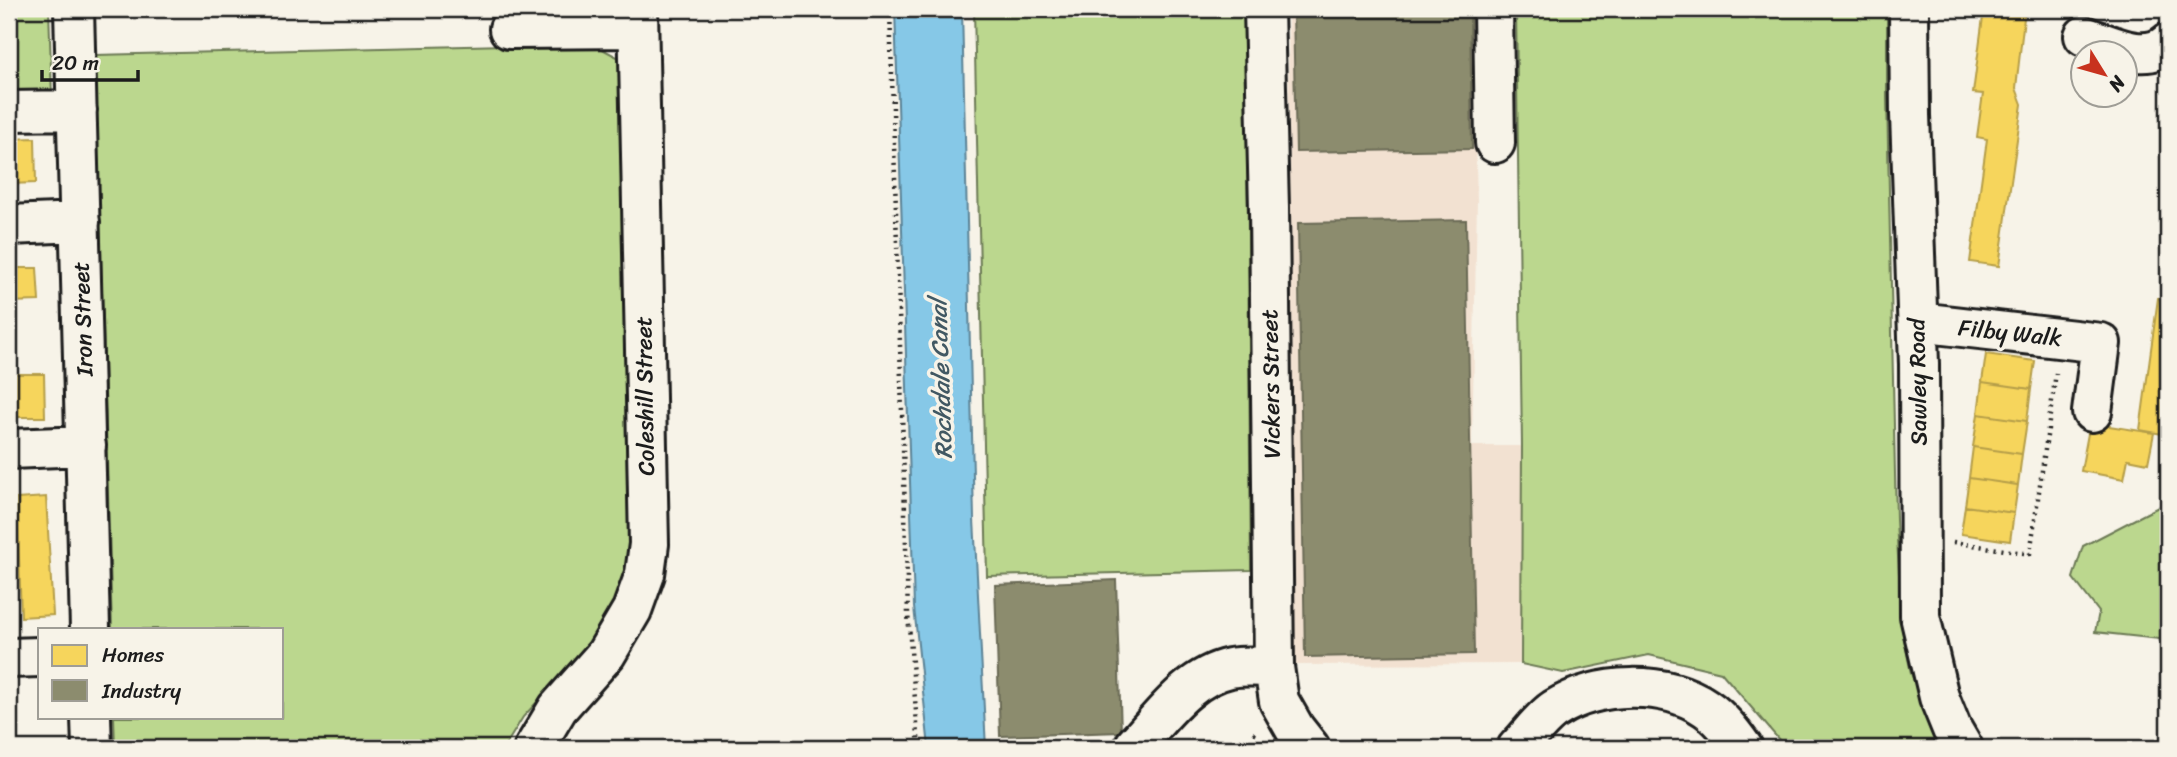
<svg xmlns="http://www.w3.org/2000/svg" width="2177" height="757" font-family="Sriracha,sans-serif">
<rect width="100%" height="100%" fill="#f7f3e8"/>
<filter id="ink" filterUnits="userSpaceOnUse"><feTurbulence type="fractalNoise" baseFrequency=".0143" numOctaves="2"/><feDisplacementMap in="SourceGraphic" scale="14" xChannelSelector="R" yChannelSelector="G"/><feConvolveMatrix kernelMatrix="1 2 1 2 8 2 1 2 1" color-interpolation-filters="sRGB"/></filter>
<g filter="url(#ink)">
<path fill="#f2e1d1" d="M1288,9H1472L1477,201L1472,446H1522L1521,664L1294,665Z"/>
<path fill="#bbd78e" stroke="#6c7a55" stroke-width="2" d="M9,9H49L52,98L9,99Z
M974,9H1246L1251,570L987,576Z
M1516,9H1887V98L1896,520L1902,629L1911,673L1931,727L1943,748H1786L1721,672L1649,655L1563,673L1521,664L1522,446Z
M591,43L623,60L636,512L627,573L607,618L586,649L523,717L504,748H115L114,717H282V629H112L95,55Z
M2168,502V640L2095,632L2099,612L2073,578L2083,546Z"/>
<path fill="#86c8e7" stroke="#5c8396" stroke-width="2" d="M895,9H962L974,519L986,748H929L914,607Z"/>
<path fill="#f6d55c" stroke="#b59e49" stroke-width="2" d="M1984,9H2025L2016,88L2022,104L1999,266L1970,262L1987,139L1977,137L1983,94L1973,93Z
M35,138L36,183L9,184V139Z
M9,268H37L39,301L9,302Z
M2158,298L2168,299V435L2140,430Z
M1986,354L2035,361L2031,389L1982,382Z
M9,374H44L45,417H9Z
M1982,382L2031,389L2027,421L1978,414Z
M1978,414L2027,421L2022,454L1973,447Z
M2090,423L2154,433L2148,463L2128,459L2124,479L2081,471Z
M1973,447L2022,454L2018,485L1969,478Z
M1969,478L2018,485L2014,513L1965,506Z
M46,497L53,615L21,617L17,499Z
M1965,506L2014,513L2010,541L1961,534Z"/>
<path fill="#8c8c6e" stroke="#6a6a55" stroke-width="2" d="M1293,9H1470L1472,149L1296,152Z
M1466,220L1474,654L1305,657L1298,223Z
M1116,580L1121,732L1000,736L995,585Z"/>
<g fill="none" stroke-linecap="round" stroke-linejoin="round">
<defs>
<path id="minor" d="M74,9L90,629
M1264,9L1269,208L1274,667L1279,701L1295,729L1310,748
M1493,9L1495,143
M1909,9L1910,115L1919,364L1920,616L1939,697L1952,729L1963,748
M509,29L637,28
M2084,36C2109,44 2145,64 2168,43
M9,111L77,110
M9,225L80,222
M1918,322L2101,343L2092,412
M9,449L86,446
M9,658L40,657
M91,717L92,748
M1135,745C1163,715 1189,677 1230,668C1244,665 1260,667 1274,667
M534,748L558,708L606,654L632,610L645,574L649,544L638,9
M1517,748C1529,736 1541,718 1555,709C1598,682 1664,680 1706,708C1721,718 1733,734 1743,748"/>
</defs>
<use href="#minor" stroke="#1c1c1c" stroke-width="44"/>
<path stroke="#1c1c1c" stroke-width="4.5" stroke-dasharray="2 5" stroke-linecap="butt" d="M890,9L908,614L919,748
M1953,542L2030,554L2056,373
M1254,748L1253,735L1256,732"/>
<use href="#minor" stroke="#f7f3e8" stroke-width="38"/>
</g>
</g>
<g text-anchor="middle" dominant-baseline="central" stroke-width="7" stroke-linejoin="round" paint-order="stroke">
<g font-size="23" fill="#1c1c1c" stroke="#f7f3e8">
<text transform="translate(83 319) rotate(-92)">Iron Street</text>
<text transform="translate(2010 333) rotate(6)">Filby Walk</text>
<text transform="translate(1918 382) rotate(-91)">Sawley Road</text>
<text transform="translate(1271 384) rotate(-91)">Vickers Street</text>
<text transform="translate(645 396) rotate(-91)">Coleshill Street</text>
</g>
<g font-size="24" font-style="italic" fill="#415863" stroke="#f7f3e8">
<text transform="translate(941 379) rotate(-92)">Rochdale Canal</text>
</g>
</g>
<rect width="2177" height="757" fill="none" stroke="#f7f3e8" stroke-width="35"/>
<rect x="18" y="18" width="2142" height="722" fill="none" stroke="#1c1c1c" stroke-width="2.5" filter="url(#ink)"/>
<rect x="38" y="628" width="245" height="91" fill="#f7f3e8" stroke="#9f9d96" stroke-width="2"/>
<rect x="52" y="645" width="35" height="21" fill="#f6d55c" stroke="#9f9d96" stroke-width="2"/>
<text x="102" y="662" font-size="21" fill="#1c1c1c">Homes</text>
<rect x="52" y="680" width="35" height="21" fill="#8c8c6e" stroke="#9f9d96" stroke-width="2"/>
<text x="102" y="698" font-size="21" fill="#1c1c1c">Industry</text>
<g transform="translate(2104 74) rotate(127)"><circle r="33" fill="#f7f3e8" stroke="#9f9d96" stroke-width="2"/>
<path d="M0-5L12 26L0 18L-12 26Z" fill="#c8321e"/>
<text y="-10" font-size="19" font-weight="bold" text-anchor="middle" fill="#1c1c1c">N</text>
</g>
<path d="M42 70v10h96v-10" fill="none" stroke="#1c1c1c" stroke-width="3.5"/>
<text x="52" y="70" font-size="21" fill="#1c1c1c" stroke="#f7f3e8" stroke-width="5" paint-order="stroke">20 m</text>
</svg>
